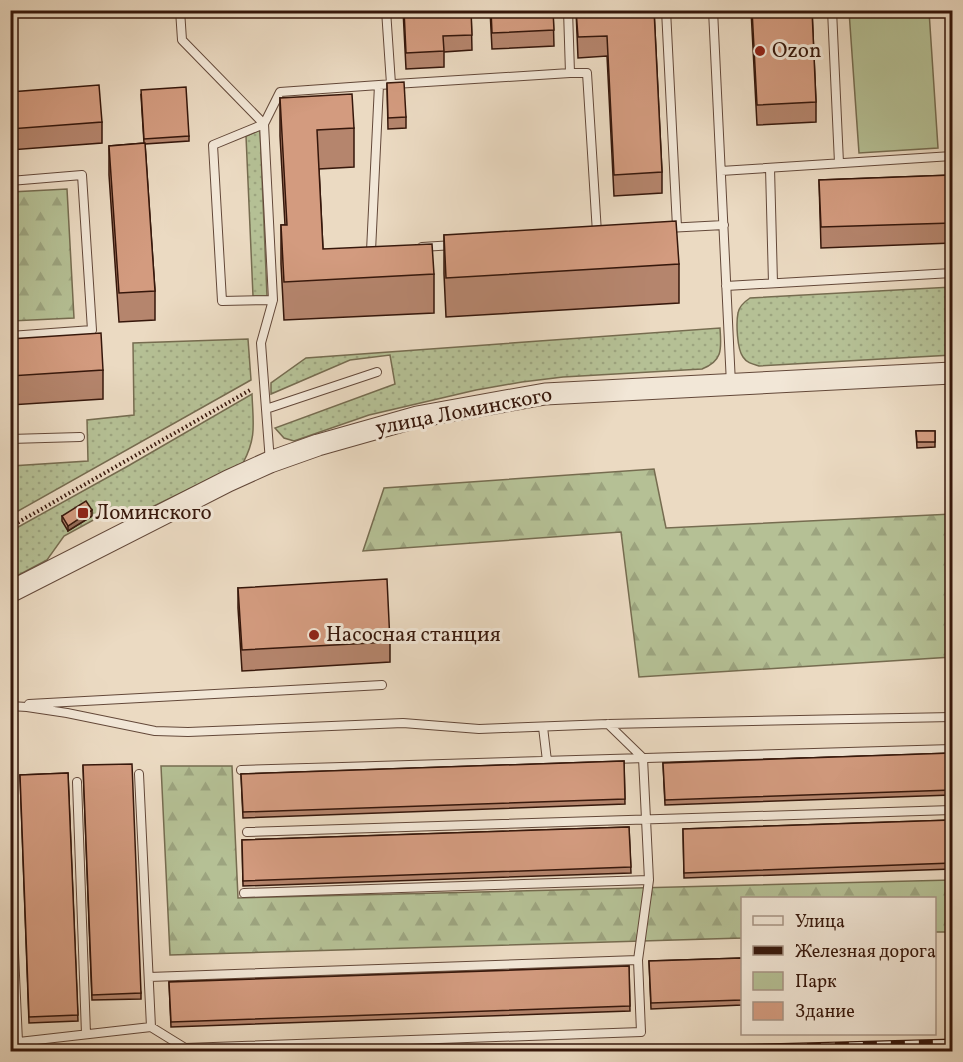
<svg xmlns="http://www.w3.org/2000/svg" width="963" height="1062" font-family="Vollkorn,serif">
<defs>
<pattern id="grass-dots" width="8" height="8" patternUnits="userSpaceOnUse" patternTransform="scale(1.5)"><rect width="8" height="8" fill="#b5c095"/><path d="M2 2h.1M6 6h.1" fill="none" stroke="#9ca47f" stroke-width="1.8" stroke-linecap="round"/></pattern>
<pattern id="forest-firs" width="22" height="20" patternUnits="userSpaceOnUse" patternTransform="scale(1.5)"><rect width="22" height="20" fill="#b5c095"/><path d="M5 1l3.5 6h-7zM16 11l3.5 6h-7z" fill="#9ca47f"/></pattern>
</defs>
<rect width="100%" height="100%" fill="#ebdac2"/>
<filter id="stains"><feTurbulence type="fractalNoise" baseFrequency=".00333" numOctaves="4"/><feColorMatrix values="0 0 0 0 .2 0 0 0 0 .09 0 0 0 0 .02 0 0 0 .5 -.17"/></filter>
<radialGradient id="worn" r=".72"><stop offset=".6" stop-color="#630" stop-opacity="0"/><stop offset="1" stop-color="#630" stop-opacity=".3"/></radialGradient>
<path fill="url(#grass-dots)" stroke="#766c50" stroke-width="1.5" d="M260,130L267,296H253L246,136Z
M952,287V355L759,366C752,364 747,363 743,357C737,349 736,323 738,313C739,306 744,302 750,298Z
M720,328C721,347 724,361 702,369L563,377L522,382L476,390L369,415L294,441L284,438L275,428L395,384L390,355L350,360L271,394V383L306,358Z
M248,339L251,380L11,515V466L88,461L87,420L134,415L133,343Z
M252,394C253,423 257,437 243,463L152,507L108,512L64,536L47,560L11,579V531L128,466Z"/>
<path fill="url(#forest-firs)" stroke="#766c50" stroke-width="1.5" d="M67,189L74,318L11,321V192Z
M654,469L666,528L952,514V657L639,677L621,532L363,551L384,488Z
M161,766H232L238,898L952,880V932H935L934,898H742V938L170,955Z"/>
<path fill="#b5c095" stroke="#766c50" stroke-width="1.5" d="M849,11H929L938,148L859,153Z"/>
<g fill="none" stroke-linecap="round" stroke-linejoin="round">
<defs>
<path id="service" d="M180,10L182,40L264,124L213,145L222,301L273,300
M386,10L391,84
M568,10L570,73
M666,10L677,227
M713,10L731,384
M832,10L839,163
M379,85L570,73H587L597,233
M770,168L773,283
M721,171L952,156
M10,181L82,175L92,330L10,336
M667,228L724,225
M422,247L454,245
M726,286L952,273
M266,409L377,372
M10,439L80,437
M270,462L261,343L273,300L264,124L280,92L379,85L371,251H376
M29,704L382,685
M10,706L27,707L67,713L155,731L188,732L403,723L479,729L608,724L952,717
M543,727L547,761
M241,770L952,749
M139,774L151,1027
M77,782L86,1034
M247,832L952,810
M10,864L18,1042
M244,893L649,880L643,758L608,724
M149,977L638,960
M10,1043L151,1027L185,1048L641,1032L638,960L649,880"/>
<path id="tertiary" d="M10,592L228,481L270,462L318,445L417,417L545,394L952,373"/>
</defs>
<use href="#service" stroke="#634839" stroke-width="10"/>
<use href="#tertiary" stroke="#634839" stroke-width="23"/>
<path stroke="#36170b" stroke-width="4" stroke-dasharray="1.5 3" stroke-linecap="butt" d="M10,527L252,389"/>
<use href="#service" stroke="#f2e7d7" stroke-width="8"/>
<use href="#tertiary" stroke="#f2e7d7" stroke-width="21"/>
<defs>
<path id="rail" d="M569,1052L952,1042"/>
</defs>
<use href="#rail" stroke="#36170b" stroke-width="7"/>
<use href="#rail" stroke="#f2e7d7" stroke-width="4.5" stroke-dasharray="14" stroke-linecap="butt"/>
</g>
<path fill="#b5856d" stroke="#36170b" stroke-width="1.5" d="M403,10H471L472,50L444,52V67L406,69Z
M490,10H553L554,46L492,49Z
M576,10H654L662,172V193L614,196L607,56L578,58Z
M751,10H812L816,102V122L757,125Z
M387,83L406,117V128L388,129Z
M10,92L102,122V143L10,150Z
M141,95L189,136V141L145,144L155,291V320L119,322L109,175V146L144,143Z
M280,98L354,128V167L319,169L323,249L434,274V313L284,320L281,264V225H285L280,136Z
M952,175V243L821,248L819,180Z
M444,235L679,264V303L446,317L444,274Z
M10,339L103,370V399L10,405Z
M916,431H935V447L917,448Z
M62,516H92L68,531L62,521Z
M238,588L390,642V662L242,671L238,608Z
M952,753V795L665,805L663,763Z
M624,761L625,804L243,818L241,774Z
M83,765L141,993V999L92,1000Z
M68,773L78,1021L29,1023L20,775Z
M952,820V869L684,878L683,829Z
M629,827L631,873L243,886L242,840Z
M742,958V1005L651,1009L649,961Z
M629,966L630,1011L171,1027L169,982Z"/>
<path fill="#946c59" stroke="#36170b" stroke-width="1.5" d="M92,510V516L68,531V526Z"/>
<path fill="#d39b7f" stroke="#36170b" stroke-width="1.5" d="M404,10H471L472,35L443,36L444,51L406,53Z
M491,10H553L554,30L492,33Z
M576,10H654L662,172L614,175L607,36L578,37Z
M752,10H812L816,102L757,105Z
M404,82L406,117L388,118L387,83Z
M99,85L102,122L10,129V92Z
M186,87L189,136L144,139L141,90Z
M352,94L354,128L317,130L323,249L432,244L434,274L284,282L281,225H287L280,98Z
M145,143L155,291L119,293L109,146Z
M952,175V223L821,227L819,180Z
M676,221L679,264L446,278L444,235Z
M101,333L103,370L10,376V339Z
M916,431H935V442H917Z
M86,501L92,510L68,526L62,516Z
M387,579L390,642L242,650L238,588Z
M952,753V790L665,800L663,763Z
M624,761L625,799L243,812L241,774Z
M132,764L141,993L92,995L83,765Z
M68,773L78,1015L29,1017L20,775Z
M952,820V863L684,873L683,829Z
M629,827L631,867L243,881L242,840Z
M742,958V1000L651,1003L649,961Z
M629,966L630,1006L171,1022L169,982Z"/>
<g fill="#8f2418" stroke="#f2e7d7" stroke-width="2">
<circle cx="760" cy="51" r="6"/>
<rect x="77" y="507" width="12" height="12" rx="3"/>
<circle cx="314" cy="635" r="6"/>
</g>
<g text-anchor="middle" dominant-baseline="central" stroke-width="6" stroke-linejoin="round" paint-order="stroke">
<g font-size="21" fill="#36170b" stroke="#f2e7d7" text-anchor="start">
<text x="772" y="51">Ozon</text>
<text x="95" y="513">Ломинского</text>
<text x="326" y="635">Насосная станция</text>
</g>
<g font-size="21" fill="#36170b" stroke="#f2e7d7">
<text transform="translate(464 412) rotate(-11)">улица Ломинского</text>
</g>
</g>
<rect width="963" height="1062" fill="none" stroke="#ebdac2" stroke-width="36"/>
<rect x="12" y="12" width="939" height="1038" fill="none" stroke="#36170b" stroke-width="3"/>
<rect x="18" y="18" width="927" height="1026" fill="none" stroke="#36170b" stroke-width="1.5"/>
<rect x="741" y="897" width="195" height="138" fill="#f2e7d7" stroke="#a79485" stroke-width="1.5"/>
<rect x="753" y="916" width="30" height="9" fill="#f2e7d7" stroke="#a79485" stroke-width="1.5"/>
<text x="795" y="927" font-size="18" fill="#36170b">Улица</text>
<rect x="753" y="946" width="30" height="9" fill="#36170b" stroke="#a79485" stroke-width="1.5"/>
<text x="795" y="957" font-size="18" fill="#36170b">Железная дорога</text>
<rect x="753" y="972" width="30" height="18" fill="#b5c095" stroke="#a79485" stroke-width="1.5"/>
<text x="795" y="987" font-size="18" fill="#36170b">Парк</text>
<rect x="753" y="1002" width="30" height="18" fill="#d39b7f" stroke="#a79485" stroke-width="1.5"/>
<text x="795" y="1017" font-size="18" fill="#36170b">Здание</text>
<rect width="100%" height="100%" filter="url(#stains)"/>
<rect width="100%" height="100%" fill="url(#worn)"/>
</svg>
